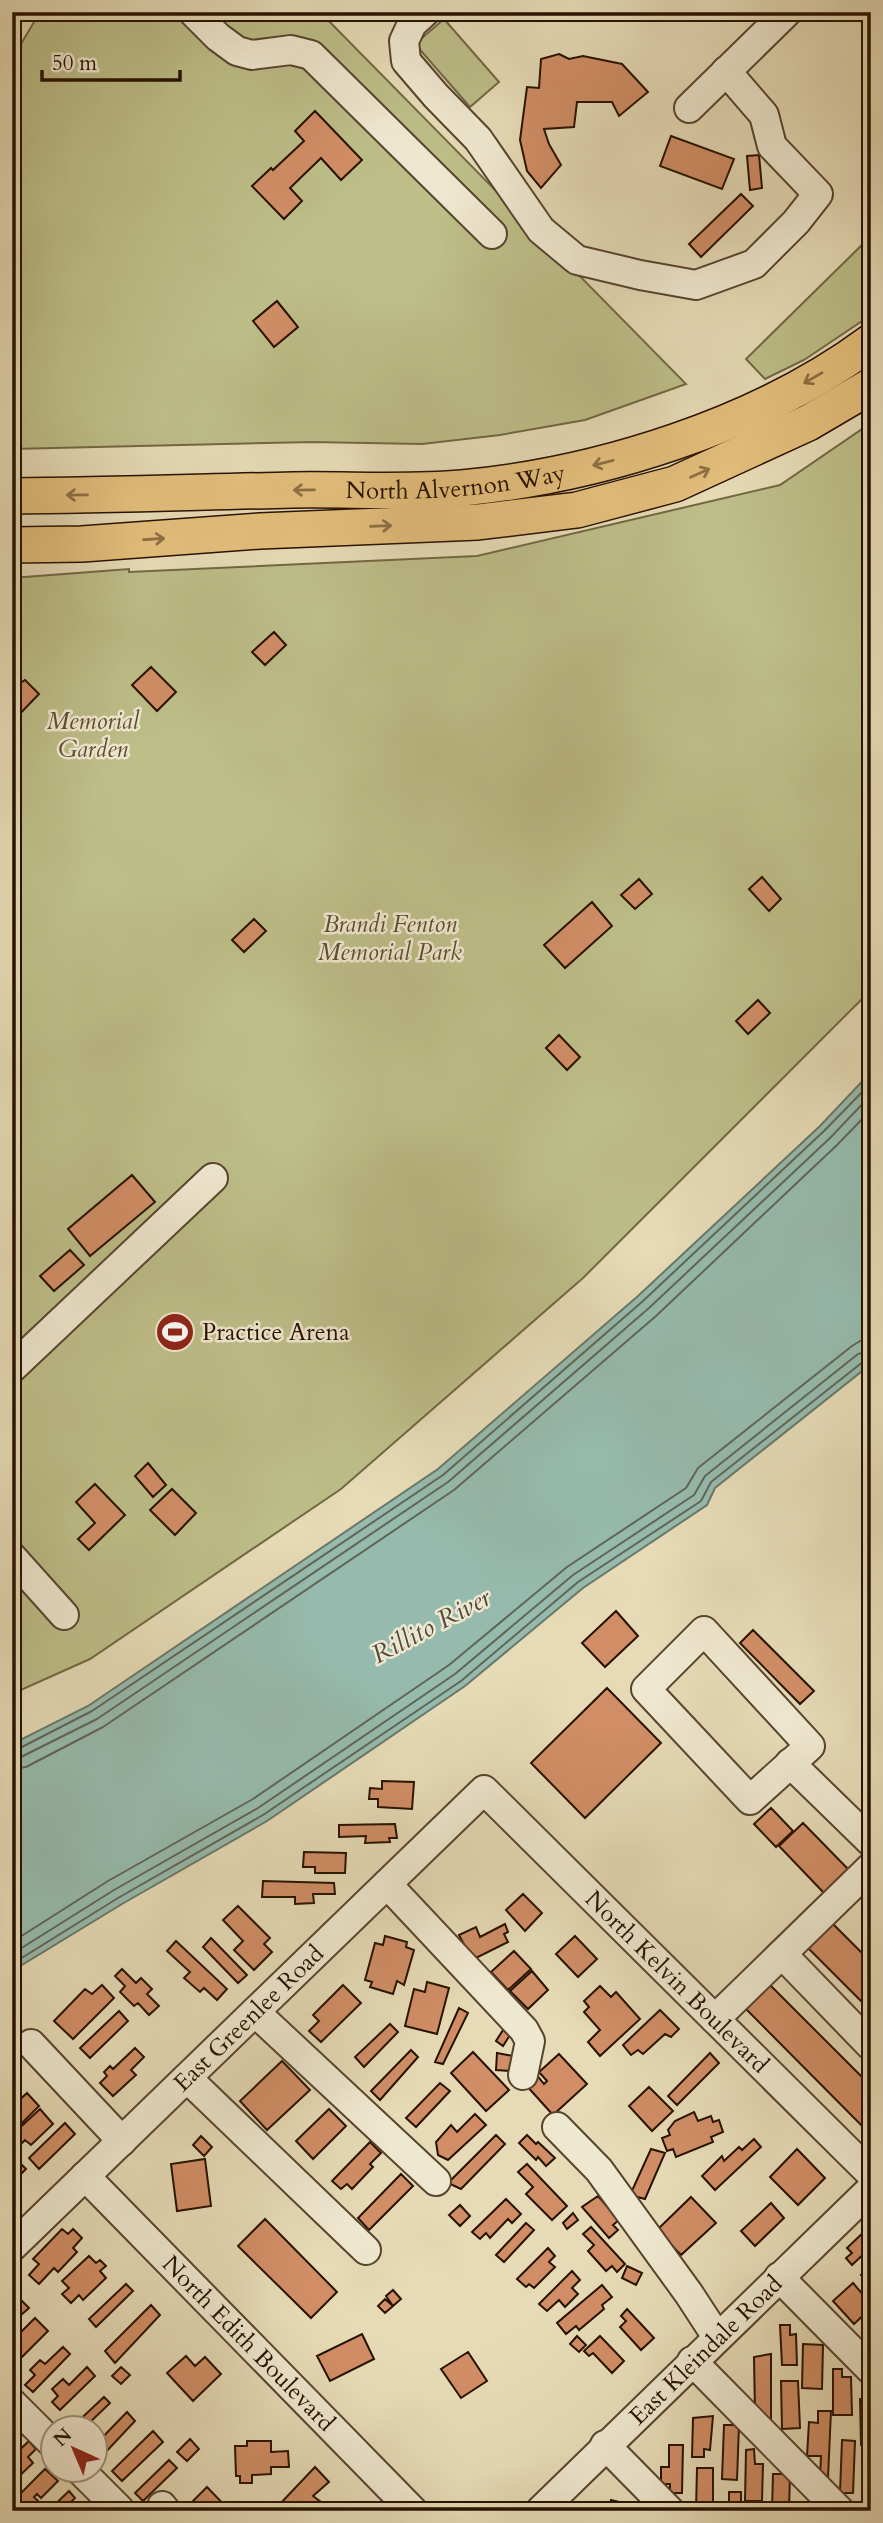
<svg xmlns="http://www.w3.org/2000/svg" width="883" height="2523" font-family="Cardo,serif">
<rect width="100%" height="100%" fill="#e6dbb6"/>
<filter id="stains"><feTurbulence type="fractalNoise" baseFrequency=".00286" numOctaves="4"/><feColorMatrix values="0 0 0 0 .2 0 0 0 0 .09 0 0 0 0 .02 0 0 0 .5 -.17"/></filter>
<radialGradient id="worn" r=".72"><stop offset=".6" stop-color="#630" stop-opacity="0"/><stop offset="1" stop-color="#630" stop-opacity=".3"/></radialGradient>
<path fill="#bdbe88" stroke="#726844" stroke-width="2" d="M40,12H320L686,384L585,420L500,435L422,444L312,442L12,449V59Z
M444,19L499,82L470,107L415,44Z
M871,236V315L804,360L765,379L746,359Z
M871,423V990L583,1278L341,1489L90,1659L12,1694V578L129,569V572L477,556L780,485Z"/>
<path fill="#96bbae" stroke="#6a7768" stroke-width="2" d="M871,1072V1364L715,1488L707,1505L583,1588L465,1686L267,1821L122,1904L12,1971V1744L88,1706L438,1469L638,1296L820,1126Z"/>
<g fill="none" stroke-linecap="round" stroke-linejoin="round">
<path stroke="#5e6657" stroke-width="2" d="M12,1750L18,1749L92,1711L443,1475L643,1301L824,1131L871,1083
M12,1759L21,1757L97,1719L448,1482L649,1308L830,1138L871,1095
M12,1769L26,1767L103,1727L454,1490L656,1316L837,1145L871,1110
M12,1942L108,1881L253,1799L449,1665L567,1567L686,1488L698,1468L852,1346L860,1341L871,1340
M12,1954L114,1890L258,1808L455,1674L573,1575L694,1495L705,1476L858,1354L871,1351
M12,1964L118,1898L263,1815L461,1681L578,1582L701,1501L711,1482L864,1361L871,1359"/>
</g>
<path fill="#d18e66" stroke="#271100" stroke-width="2" d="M559,54L569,59L583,56L622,64L648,92L619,116L612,102H577L574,127L544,129L549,144L561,165L541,188L527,171L520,140L527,87L539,88L541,59Z
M315,111L362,160L341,180L321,158L290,188L302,201L284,219L252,186L271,168L273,170L304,141L295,131Z
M671,136L734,159L722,189L660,166Z
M759,155L762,188L750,190L747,156Z
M741,194L753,206L701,257L689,244Z
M277,301L298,327L274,347L253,321Z
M274,632L286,645L265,665L252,652Z
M151,667L176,692L157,711L132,685Z
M19,679L22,682L25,680L39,694L12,722V685Z
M762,877L781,899L769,911L749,889Z
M639,879L652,894L635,909L621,895Z
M592,902L612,926L565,968L544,945Z
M254,919L266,931L244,952L232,940Z
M758,1000L770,1013L748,1034L736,1021Z
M559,1035L580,1057L567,1070L546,1048Z
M132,1175L155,1202L90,1256L68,1229Z
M70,1250L84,1265L54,1291L40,1276Z
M148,1463L166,1485L153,1497L135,1476Z
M95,1484L125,1515L89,1550L78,1539L95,1523L76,1502Z
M172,1489L196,1513L175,1535L150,1510Z
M616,1611L638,1636L605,1667L582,1643Z
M753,1630L814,1691L800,1704L740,1643Z
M607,1688L661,1743L585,1818L531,1763Z
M382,1781L414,1782L412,1809L378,1807V1799H369L370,1788L382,1789Z
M771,1808L793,1831L776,1847L754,1824Z
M803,1823L848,1869L824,1893L779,1846Z
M395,1824L397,1838H389L390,1842L365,1843L366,1836L339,1837V1825Z
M304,1852L346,1853L345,1873H315V1867H303Z
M263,1881L334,1883L335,1894H313L314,1903L295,1904V1897H262Z
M523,1894L542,1913L525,1931L506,1910Z
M238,1906L270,1938L264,1944L272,1952L254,1970L234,1950L243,1941L223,1920Z
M832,1923L871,1962V2011L808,1948Z
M505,1924L508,1932L504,1934L508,1942L472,1960L459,1935L476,1927L480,1937Z
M385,1936L407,1942L406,1947L414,1950L404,1985L397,1981L393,1994L370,1987L372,1982L365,1980L375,1943L383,1945Z
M575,1936L597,1959L578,1977L556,1954Z
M211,1938L247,1975L238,1983L203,1947Z
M176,1941L227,1989L217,2000L204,1988L200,1992L184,1978L190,1972L167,1951Z
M514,1951L531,1969L508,1990L491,1972Z
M122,1969L136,1983L141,1978L152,1989L147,1994L159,2006L149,2015L138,2003L134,2006L120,1992L125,1986L115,1976Z
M532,1971L548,1990L528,2009L510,1991Z
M427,1982L449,1988L437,2034L405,2026L414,1989L425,1992Z
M102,1985L114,1998L73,2039L54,2021L85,1989L92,1994Z
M343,1985L361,2003L321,2042L309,2031L319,2021L313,2015Z
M770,1985L871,2086V2122L864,2128L746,2009Z
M600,1986L611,1997L616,1992L640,2019L600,2056L588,2042L600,2030L584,2012L589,2007L584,2001Z
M459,2008L468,2013L443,2064L435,2062Z
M660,2010L679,2029L671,2037L665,2034L643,2054L638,2050L631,2055L623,2045Z
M119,2011L128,2021L90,2058L80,2048Z
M390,2024L398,2032L364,2067L355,2057Z
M503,2030L510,2035L503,2046L496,2041Z
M135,2048L144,2057L131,2070L136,2075L113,2096L100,2083L107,2076L104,2072L110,2066L113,2069Z
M411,2050L418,2057L380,2100L371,2091Z
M473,2052L509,2090L486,2111L451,2073Z
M497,2053L513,2056L511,2071L496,2070Z
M710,2053L719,2063L677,2105L668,2096Z
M559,2054L587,2084L553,2115L525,2084L536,2074L544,2084L547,2081L539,2072Z
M282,2061L310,2090L267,2130L240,2101Z
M440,2083L450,2091L416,2127L406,2118Z
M649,2087L673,2111L652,2131L629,2106Z
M27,2093L39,2106L20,2125L14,2120L12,2122V2107Z
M40,2109L53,2124L31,2145L25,2140L14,2151L12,2135Z
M329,2109L346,2126L313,2159L296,2141Z
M694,2112L698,2121L711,2116L713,2122L719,2120L723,2132L711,2137L713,2142L676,2157L673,2149L667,2151L662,2138L670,2135L668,2130L675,2121Z
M475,2114L486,2125L448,2160L438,2155L436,2142L451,2125L457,2132Z
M65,2123L75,2134L39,2169L29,2158Z
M496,2135L505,2144L461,2189L448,2183Z
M527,2135L536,2144L538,2142L555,2158L546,2166L538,2157L536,2160L519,2143Z
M201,2136L212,2147L204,2156L193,2145Z
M754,2139L761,2147L715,2190L702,2176L722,2156L724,2161L739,2147L742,2150Z
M370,2142L381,2153L370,2164L373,2167L352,2189L347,2184L341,2189L332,2181Z
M651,2149L665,2153L645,2199L630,2195Z
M797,2149L825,2178L798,2205L770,2177Z
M15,2158L26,2169L16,2179L19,2183L12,2190V2161Z
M205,2159L211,2206L177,2211L171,2164Z
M527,2164L567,2206L552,2220L526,2194L533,2187L518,2172Z
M401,2174L413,2186L369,2230L358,2218Z
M598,2196L619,2220L613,2225L618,2230L609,2238L582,2207Z
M691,2197L716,2223L681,2255L657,2230Z
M506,2199L521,2214L512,2223L508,2219L490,2238L486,2233L480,2239L472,2232Z
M771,2203L784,2218L755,2246L741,2231Z
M460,2205L470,2216L460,2226L449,2215Z
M573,2213L578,2220L567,2229L563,2223Z
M265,2219L337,2292L311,2318L238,2246Z
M526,2223L534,2230L504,2262L496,2255Z
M591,2227L625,2264L617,2272L612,2266L606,2271L588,2251L594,2245L583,2234Z
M62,2229L68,2234L73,2229L82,2238L73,2248L77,2252L58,2272L54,2268L39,2284L29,2275L39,2264L33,2259Z
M867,2229L871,2233V2247L852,2265L846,2258L852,2253L847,2248Z
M548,2248L555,2256L549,2262L555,2267L534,2288L529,2284L526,2287L517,2279Z
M89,2256L96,2263L100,2260L106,2266L100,2271L106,2278L83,2300L79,2295L71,2303L62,2294L69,2288L62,2281Z
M627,2266L642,2273L636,2285L622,2278Z
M871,2267V2281L868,2283L861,2275Z
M572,2271L580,2280L572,2288L578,2294L565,2307L559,2300L547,2311L539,2304Z
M853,2283L871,2304V2308L854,2324L833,2301Z
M126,2284L133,2291L96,2327L89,2319Z
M602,2285L612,2297L602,2305L604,2309L579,2330L576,2326L566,2334L557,2323Z
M393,2290L401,2299L393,2306L386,2296Z
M19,2298L29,2308L12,2323V2304Z
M385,2299L393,2306L385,2313L378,2306Z
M151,2305L160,2315L115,2363L105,2351Z
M627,2309L654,2338L641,2350L620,2327L626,2321L621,2316Z
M35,2318L48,2331L12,2367V2341Z
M780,2325H790V2335L796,2334L797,2365H782Z
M362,2334L374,2359L330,2381L317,2356Z
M577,2336L586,2345L579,2352L570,2344Z
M600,2336L624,2361L612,2373L593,2353L589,2356L584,2351Z
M803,2344L823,2345L822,2389L802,2388Z
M63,2347L70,2354L33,2392L25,2385L35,2375L30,2370L40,2360L45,2364Z
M468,2352L487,2381L461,2398L441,2369Z
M771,2354V2422L755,2413L754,2357Z
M186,2356L195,2366L205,2357L221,2374L193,2401L167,2373Z
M87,2367L95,2376L60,2410L52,2402L58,2396L52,2389L63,2379L69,2385Z
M121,2367L130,2375L121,2384L112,2376Z
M833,2369H842V2377H851L852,2415H833Z
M781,2381H798L800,2428L782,2429Z
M104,2397L110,2403L84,2428H71Z
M860,2399H871V2444L861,2445Z
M818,2411H831L828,2478H820L821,2456H807L809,2422L818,2423Z
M127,2412L135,2421L102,2456L94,2449V2446Z
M713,2416L710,2450L704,2449V2457H692L693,2418Z
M724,2425H739L737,2480L722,2479Z
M153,2431L163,2442L122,2481L112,2471Z
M190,2439L199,2449L187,2461L177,2452Z
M842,2440L855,2441L853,2493H840Z
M29,2441L36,2449L28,2457L33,2463L12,2483V2457Z
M247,2441H271V2452L288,2451L289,2467H271V2474L252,2475V2483H240V2476H236L235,2446H247Z
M669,2445H683L682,2493H670V2484H661V2467H669Z
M754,2449L755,2464H763L762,2501H745L746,2450Z
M169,2460L177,2468L143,2501L135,2493Z
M315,2467L329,2482L313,2496L321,2502L315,2511L305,2509L303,2511H283L278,2506Z
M697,2468H713V2511H696Z
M45,2469L58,2481L41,2498L37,2494L34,2497L38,2501L28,2511L23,2508L20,2511H13L12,2502Z
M864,2473H871V2511H863Z
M773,2474H790L789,2511H772Z
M207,2487L230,2511H189L186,2508Z
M69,2491L75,2498L62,2511H48Z
M729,2492H741V2511H724L729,2509Z
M611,2500L631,2505L629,2511H608Z"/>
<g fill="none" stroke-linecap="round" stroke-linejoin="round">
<defs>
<g id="minor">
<path d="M193,12L218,37L237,51L252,55L291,50L311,55L492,234"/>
<path d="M425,12L412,24L404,41L406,61L436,96L478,139L541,230L577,260L640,275L696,285L754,264L796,222L818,194L772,146L764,115L726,71"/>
<path d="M689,108L787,12"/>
<path d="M12,1368L213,1178"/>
<path d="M12,1557L64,1615"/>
<path d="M704,1631L810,1746L750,1800L646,1689Z"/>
<path d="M790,1763L871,1842"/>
<path d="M387,1884L524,2030L530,2041L523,2075"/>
<path d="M782,1954L871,2046"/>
<path d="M255,2012L436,2181"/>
<path d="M715,2019L871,1867"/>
<path d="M31,2044L122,2141"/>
<path d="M187,2078L366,2250"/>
<path d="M557,2127L599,2170L689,2294L717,2337"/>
<path id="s1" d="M85,2176L413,2511"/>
<path id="s2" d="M12,2247L484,1790L871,2174"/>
<path d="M779,2277L871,2370"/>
<path d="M692,2361L840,2511"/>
<path d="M12,2403L52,2443"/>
<path d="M605,2445L670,2511"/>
<path d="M80,2470L119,2509"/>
<path d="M162,2506L166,2511"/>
<path id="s3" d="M540,2511L871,2189"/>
</g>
<g id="major">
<path id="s4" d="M12,496C106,495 199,492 293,490C348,489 407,493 462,488C600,475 759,425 871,342"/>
<path d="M12,545L82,544L260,531L478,522L577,510L675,484L808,423L871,386"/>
</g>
</defs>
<use href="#minor" stroke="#57442e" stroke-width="32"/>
<use href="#major" stroke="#271100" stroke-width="38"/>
<use href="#minor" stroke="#efe8d0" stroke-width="28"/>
<use href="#major" stroke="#e3be7b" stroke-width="35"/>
</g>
<defs><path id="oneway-shaft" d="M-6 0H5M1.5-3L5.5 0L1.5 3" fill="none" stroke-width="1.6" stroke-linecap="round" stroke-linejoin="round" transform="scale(1.75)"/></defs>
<g stroke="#8e7044">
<use href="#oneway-shaft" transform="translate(813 378) rotate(150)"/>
<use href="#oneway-shaft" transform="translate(603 463) rotate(166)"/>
<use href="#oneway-shaft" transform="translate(700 473) rotate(-24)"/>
<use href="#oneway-shaft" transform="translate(304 490) rotate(179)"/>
<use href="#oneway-shaft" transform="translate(77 495) rotate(179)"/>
<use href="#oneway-shaft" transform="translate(381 526) rotate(-2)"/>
<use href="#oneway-shaft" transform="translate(154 539) rotate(-4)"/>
</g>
<defs>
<symbol id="stadium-disc" viewBox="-11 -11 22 22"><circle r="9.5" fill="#8f2418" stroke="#efe8d0"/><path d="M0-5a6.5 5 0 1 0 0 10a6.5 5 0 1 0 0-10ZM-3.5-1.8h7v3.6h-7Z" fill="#fff"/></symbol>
</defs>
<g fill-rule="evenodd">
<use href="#stadium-disc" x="153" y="1310" width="44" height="44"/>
</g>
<g text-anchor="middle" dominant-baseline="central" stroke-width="5" stroke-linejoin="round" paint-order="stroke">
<g font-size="24" fill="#271100" stroke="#efe8d0">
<text stroke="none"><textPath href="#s4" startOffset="444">North Alvernon Way</textPath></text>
<text stroke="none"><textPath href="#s2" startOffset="929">North Kelvin Boulevard</textPath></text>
<text stroke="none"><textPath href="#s2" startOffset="329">East Greenlee Road</textPath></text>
<text stroke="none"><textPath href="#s1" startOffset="234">North Edith Boulevard</textPath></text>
<text stroke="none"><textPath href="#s3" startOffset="231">East Kleindale Road</textPath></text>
</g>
<g font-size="24" font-style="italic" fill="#5c4e30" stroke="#efe8d0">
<text x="93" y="721">Memorial<tspan x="93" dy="28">Garden</tspan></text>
<text x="390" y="924">Brandi Fenton<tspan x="390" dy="28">Memorial Park</tspan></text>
</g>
<g font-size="24" fill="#271100" stroke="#efe8d0" text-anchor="start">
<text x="202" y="1332">Practice Arena</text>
</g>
<g font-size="26" font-style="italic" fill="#4e4c3d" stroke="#efe8d0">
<text transform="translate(431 1626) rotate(-28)">Rillito River</text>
</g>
</g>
<rect width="883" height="2523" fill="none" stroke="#e6dbb6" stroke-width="42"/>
<rect x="14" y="14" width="855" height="2495" fill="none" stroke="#271100" stroke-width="3.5"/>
<rect x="21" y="21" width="841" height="2481" fill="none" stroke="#271100" stroke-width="2"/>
<g transform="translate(74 2449) rotate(316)"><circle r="33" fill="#efe8d0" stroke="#9f927d" stroke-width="2"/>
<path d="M0-5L12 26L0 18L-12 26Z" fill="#8f2418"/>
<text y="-10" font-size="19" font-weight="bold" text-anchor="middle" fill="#271100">N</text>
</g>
<path d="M42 70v10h138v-10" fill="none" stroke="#271100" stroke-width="3.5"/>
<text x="52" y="70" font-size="21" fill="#271100" stroke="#efe8d0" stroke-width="5" paint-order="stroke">50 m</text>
<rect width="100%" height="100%" filter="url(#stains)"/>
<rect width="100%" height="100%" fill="url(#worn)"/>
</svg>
